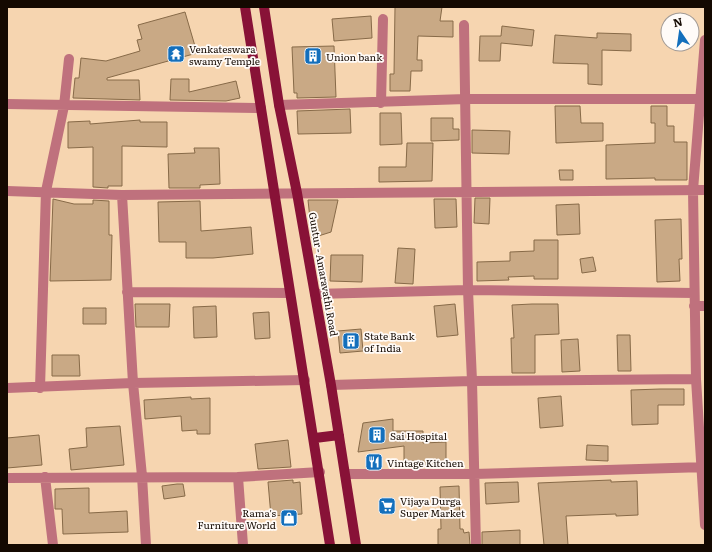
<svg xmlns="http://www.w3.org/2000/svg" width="712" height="552" font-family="Literata,serif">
<rect width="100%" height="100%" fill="#f6d5b0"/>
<path fill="#c9a985" stroke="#876a48" d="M395,7H442L440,21H453V37L418,36L417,60H422V71H411L410,91H390V74H394Z
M185,12L197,53L107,78V80H139L140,100L73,98L75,78H79L81,58L106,61L140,51L137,40L142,39L138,25Z
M371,16L372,38L334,41L332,19Z
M502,26L534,30L532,46L501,43L500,61H479L480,36H501Z
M597,33L631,34V51L602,50V85L588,84V64L553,63L555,35L597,38Z
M334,46L336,97L297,98V93H294L292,47Z
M171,79H189V92L236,81L240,98L226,101L170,100Z
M555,106H580L581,123H603V141L556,143Z
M651,106H667V126H674V142H687V180H655V178L606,179V145L655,143V123H651Z
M350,109L351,133L298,134L297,111Z
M380,113H401L402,144L380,145Z
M431,118H453V129H459V140L431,141Z
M140,120V122H167V147L122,146V186H108V188L93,187V147L68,148V122L90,121V124Z
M472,130L510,131L509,154L472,153Z
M407,143H433L432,181L379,182V167H406Z
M194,148H219L220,184L200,185V188H169L168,154L195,153Z
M559,170H573V180H560Z
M475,198H490L489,224L474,223Z
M53,199L74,204H93V200L109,201V235H112L111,280L50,281Z
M434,199H456L457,227L435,228Z
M308,200H338L331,232L312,238Z
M200,201L201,231L251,227L253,254L213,258H186V242H159L158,202Z
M579,204L580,234L557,235L556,205Z
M681,219L682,259H679L680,281L657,282L655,220Z
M534,240H558V279H534V276L508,277L509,280L477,281V262L510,261V252L534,251Z
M398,248L415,249L413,284L395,283Z
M331,255H363L362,282L330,281Z
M593,257L596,271L582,273L580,259Z
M135,304H170L169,327H136Z
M455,304L458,335L437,337L434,306Z
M532,304H558L559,334L535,335V373H512L511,338H514L512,305Z
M216,306L217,337L194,338L193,307Z
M83,308H106V324H83Z
M269,312L270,338L255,339L253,313Z
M361,329L363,351L340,353L338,331Z
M617,335H630L631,371H618Z
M578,339L580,371L562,372L561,340Z
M52,355H79L80,376H52Z
M660,389H684V405H658V424L632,425L631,390Z
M561,396L563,426L540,428L538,398Z
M191,397V399L210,398V434H197V430L182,431L181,416L145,419L144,400Z
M393,419V431H423V443L446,442V466H426V461H404V446L358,452L363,423Z
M120,426L124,465L71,470L69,449L87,447L86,428Z
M39,435L42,465L7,468V438Z
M288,440L291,467L258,469L255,444Z
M587,445L608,446V461L586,460Z
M293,480V483L300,482L302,514L271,516L268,482Z
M611,480V482L637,481L638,515L616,516V514L566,516L568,545H544L538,483Z
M518,482L519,502L486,504L485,483Z
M177,484H183L185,496L164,499L162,486Z
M459,486L460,529H463L464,533L469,532L470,545H438V529H441L440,487Z
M89,488V513L127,511L128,532L63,534L62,509H55V489Z
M520,530V545H482V532Z"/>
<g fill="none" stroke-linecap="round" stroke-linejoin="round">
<path stroke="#bf717d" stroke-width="10" d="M464,25L468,290L472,381L476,545
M705,40L693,190L696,379L705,525
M381,103L383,19
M7,104L261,108
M279,105L466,99H700
M7,191L122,195L705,190
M122,195L133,383L142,476L146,545
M127,292L290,293
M315,294L468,290L694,293
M694,306H705
M331,385L472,381L696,379
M7,388L133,383L305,380
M40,388L46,191L64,106L69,59
M345,474H474L705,467
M45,477L53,545
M238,477L243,545
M7,478L238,477L320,472"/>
<path stroke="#881237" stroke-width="10" d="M245,7L330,545
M264,7L279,105L297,193L331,385L356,545
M315,438L339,435"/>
</g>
<defs>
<symbol id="temple-square" viewBox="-11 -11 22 22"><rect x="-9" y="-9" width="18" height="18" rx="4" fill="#136fbc" stroke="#fffbf8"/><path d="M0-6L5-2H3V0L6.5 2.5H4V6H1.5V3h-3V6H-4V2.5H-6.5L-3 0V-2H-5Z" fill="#fff"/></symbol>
<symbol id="building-square" viewBox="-11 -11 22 22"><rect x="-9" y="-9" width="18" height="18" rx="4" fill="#136fbc" stroke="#fffbf8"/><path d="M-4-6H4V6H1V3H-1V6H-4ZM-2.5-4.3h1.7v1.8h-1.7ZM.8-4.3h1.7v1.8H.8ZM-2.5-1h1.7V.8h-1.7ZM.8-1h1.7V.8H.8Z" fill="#fff"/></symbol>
<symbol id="restaurant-square" viewBox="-11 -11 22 22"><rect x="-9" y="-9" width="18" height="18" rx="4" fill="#136fbc" stroke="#fffbf8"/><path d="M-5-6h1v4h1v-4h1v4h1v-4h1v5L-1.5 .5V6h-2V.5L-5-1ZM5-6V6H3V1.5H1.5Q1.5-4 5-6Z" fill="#fff"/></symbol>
<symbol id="supermarket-square" viewBox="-11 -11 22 22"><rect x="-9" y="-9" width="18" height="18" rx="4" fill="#136fbc" stroke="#fffbf8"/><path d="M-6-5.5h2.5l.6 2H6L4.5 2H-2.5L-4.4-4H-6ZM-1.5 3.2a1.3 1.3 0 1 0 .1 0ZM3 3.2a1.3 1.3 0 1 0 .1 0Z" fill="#fff"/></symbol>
<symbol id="shop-square" viewBox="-11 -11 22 22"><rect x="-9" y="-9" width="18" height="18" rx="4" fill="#136fbc" stroke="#fffbf8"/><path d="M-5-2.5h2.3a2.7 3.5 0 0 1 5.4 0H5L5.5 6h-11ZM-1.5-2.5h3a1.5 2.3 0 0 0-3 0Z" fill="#fff"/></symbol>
</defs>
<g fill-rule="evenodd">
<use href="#temple-square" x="166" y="44" width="20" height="20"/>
<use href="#building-square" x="303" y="46" width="20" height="20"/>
<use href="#building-square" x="341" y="331" width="20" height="20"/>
<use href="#building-square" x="367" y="425" width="20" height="20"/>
<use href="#restaurant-square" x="364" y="452" width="20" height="20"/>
<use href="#supermarket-square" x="377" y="496" width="20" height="20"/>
<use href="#shop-square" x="279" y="508" width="20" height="20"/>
</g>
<g text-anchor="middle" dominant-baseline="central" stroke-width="3.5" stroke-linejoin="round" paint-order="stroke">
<g font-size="10" fill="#140901" stroke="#fffbf8" text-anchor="start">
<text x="189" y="48">Venkateswara<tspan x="189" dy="12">swamy Temple</tspan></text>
<text x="326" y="56">Union bank</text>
<text x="364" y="335">State Bank<tspan x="364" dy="12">of India</tspan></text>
<text x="390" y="435">Sai Hospital</text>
<text x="387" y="462">Vintage Kitchen</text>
<text x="400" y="500">Vijaya Durga<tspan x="400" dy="12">Super Market</tspan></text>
<text x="276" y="512" text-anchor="end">Rama's<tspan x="276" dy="12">Furniture World</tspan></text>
</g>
<g font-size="10" fill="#140901" stroke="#fffbf8">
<text transform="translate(324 274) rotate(80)">Guntur - Amaravathi Road</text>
</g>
</g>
<rect width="712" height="552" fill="none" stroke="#140901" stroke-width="16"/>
<g transform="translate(680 32) rotate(347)"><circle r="19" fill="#fffbf8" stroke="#a19a95"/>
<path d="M0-3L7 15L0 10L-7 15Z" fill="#136fbc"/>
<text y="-6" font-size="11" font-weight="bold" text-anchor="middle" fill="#140901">N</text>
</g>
</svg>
